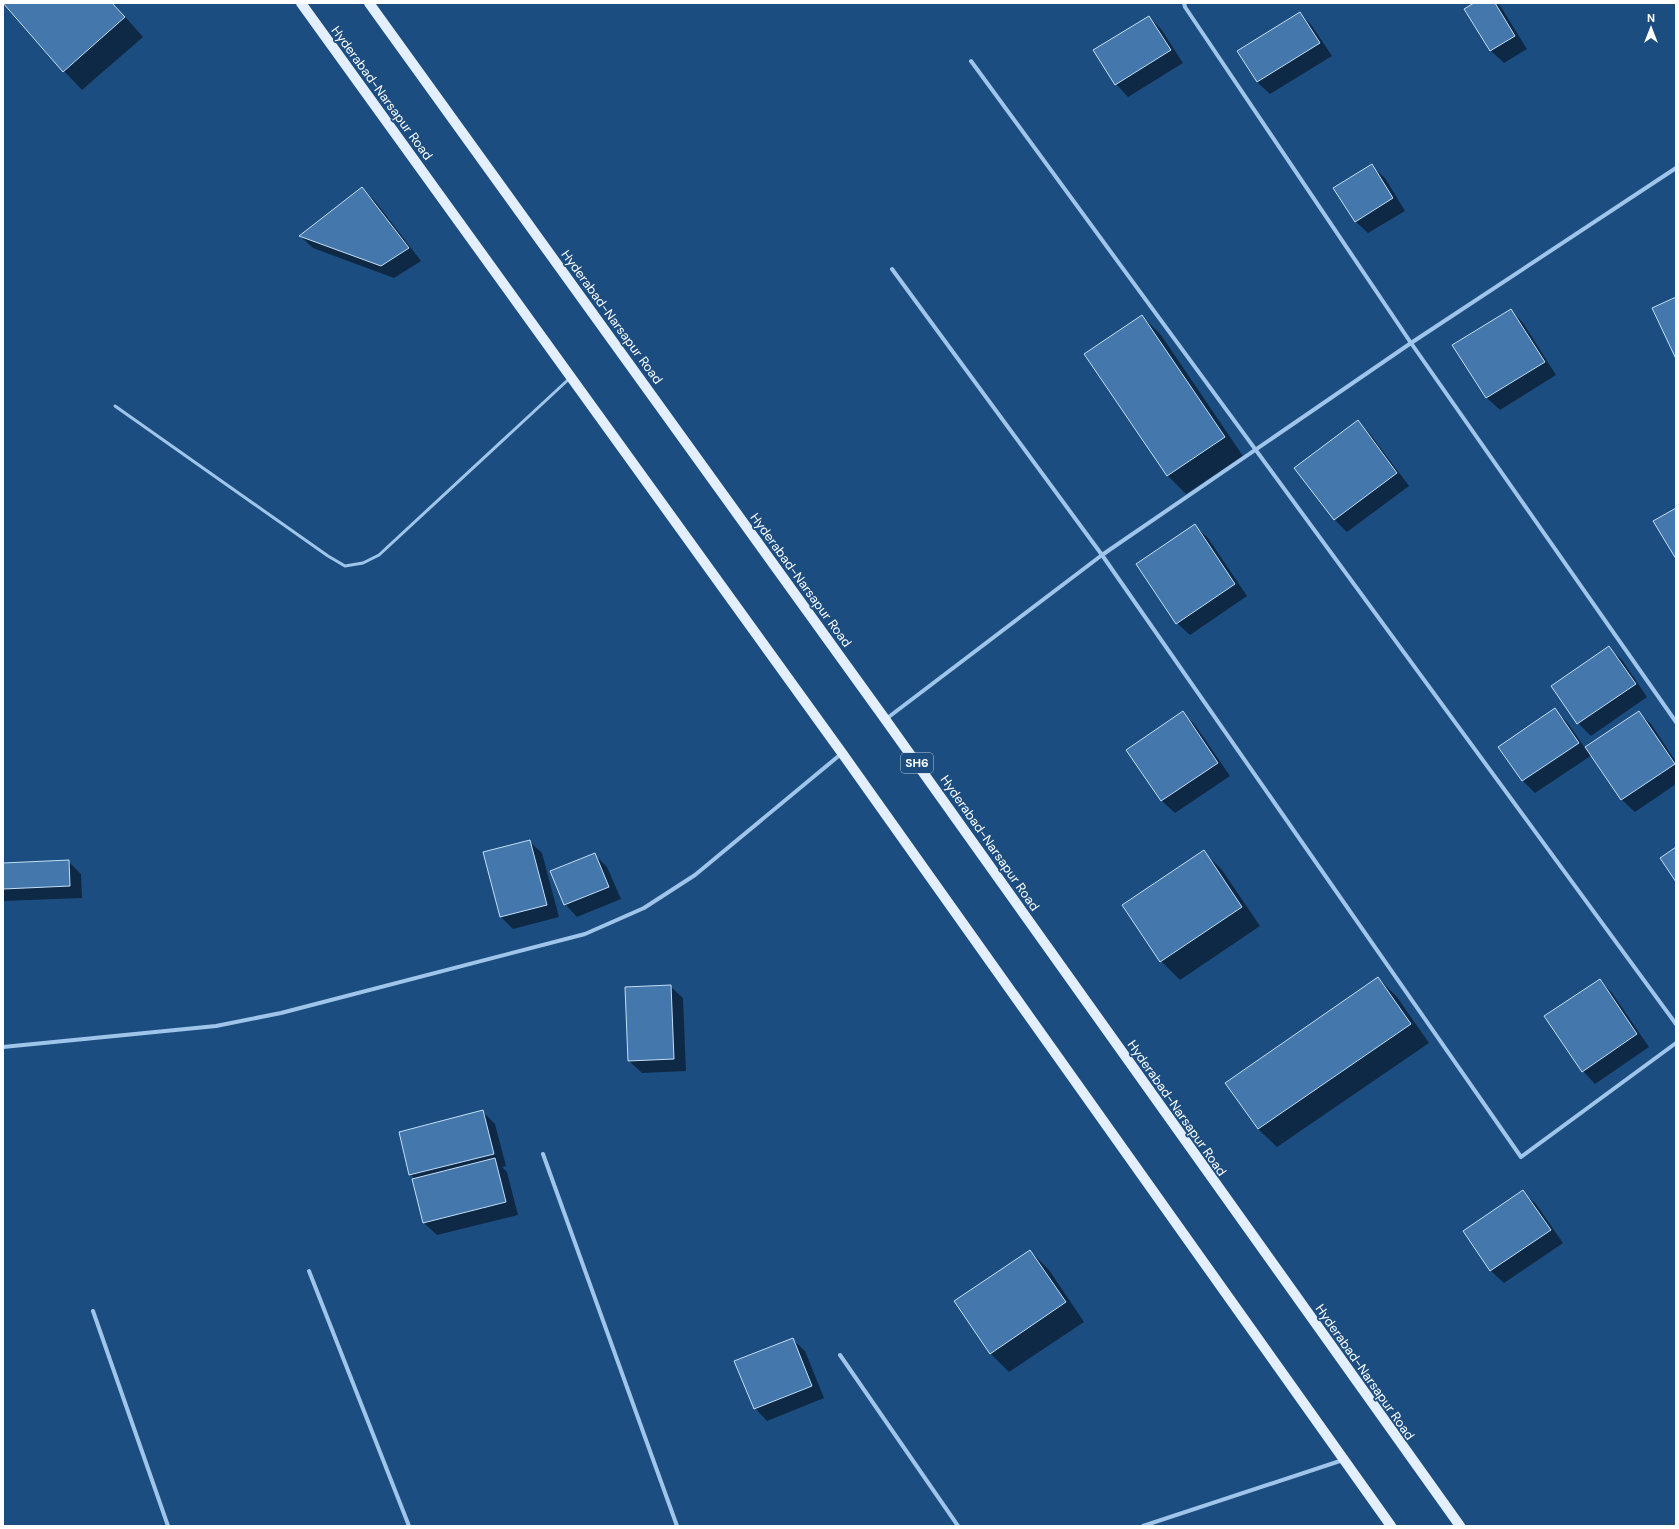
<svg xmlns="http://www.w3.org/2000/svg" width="1679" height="1529" font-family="'DM Sans',sans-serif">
<rect width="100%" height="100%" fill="#1c4d81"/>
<path fill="#0007" d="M3,3H113L143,37L82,90L64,71Z
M1476,3H1497L1501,7L1527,49L1504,63L1491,51L1465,9Z
M1300,13L1312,26L1332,56L1270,94L1257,82L1238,52Z
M1149,17L1161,29L1183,63L1128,97L1116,84Z
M1372,166L1385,178L1405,211L1368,233L1355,221Z
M362,188L375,201L421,261L394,278L313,248L300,236Z
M1511,310L1523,323L1556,375L1500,410L1487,398L1454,346Z
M1142,316L1161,335L1243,456L1186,494L1167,475Z
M1358,422L1370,434L1409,486L1347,532L1335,520L1296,468Z
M1195,526L1208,538L1247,596L1190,635L1177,623Z
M1609,648L1622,660L1647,697L1591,736L1578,723Z
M1555,710L1567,722L1585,748L1638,712L1651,724L1676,762V784L1635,812L1622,800L1592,755L1535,793L1523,781Z
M1183,713L1195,725L1230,776L1175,813L1162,801L1127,750Z
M529,841L542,853L559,917L513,929L501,917L484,853Z
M1204,852L1222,870L1260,926L1180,980L1161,961Z
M595,855L607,867L621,899L577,917L565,904Z
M68,861L81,874L82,898L3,901V864Z
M1378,978L1397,997L1429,1043L1277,1147L1258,1129Z
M1600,980L1612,993L1649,1047L1595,1084L1583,1071Z
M670,986L683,998L686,1071L642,1073L629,1061Z
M482,1111L495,1124L506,1166L502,1167L507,1172L518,1215L437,1235L424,1223L416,1180L410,1174Z
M1523,1192L1536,1204L1563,1243L1504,1283L1491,1271L1464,1231Z
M1030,1251L1049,1270L1084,1322L1009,1372L990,1353Z
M792,1339L805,1351L824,1398L767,1421L755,1408Z"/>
<path fill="#4477ab" stroke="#c4def7" d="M3,3H112L125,17L63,72Z
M1474,3H1495L1515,36L1490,51L1464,9Z
M1300,12L1320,43L1257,82L1237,51Z
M1149,16L1171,50L1115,85L1093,50Z
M1372,164L1393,198L1355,222L1333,188Z
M362,187L409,248L381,266L299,236Z
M1676,297V359L1652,308Z
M1511,309L1545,362L1486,398L1452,345Z
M1142,315L1225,437L1167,476L1084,354Z
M1358,420L1397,473L1334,520L1294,468Z
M1676,508V559L1653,521Z
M1195,524L1235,584L1176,624L1136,564Z
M1609,646L1636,684L1577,724L1551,686Z
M1555,708L1579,743L1522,781L1498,747Z
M1183,711L1218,763L1161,801L1126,750Z
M1639,711L1675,764L1621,800L1585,747Z
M530,840L547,905L500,917L483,852Z
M1676,847V882L1660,858Z
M1204,850L1242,907L1160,962L1122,905Z
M595,853L609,887L564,905L550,871Z
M69,860L70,886L3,889V863Z
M1378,977L1411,1024L1258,1129L1225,1083Z
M1600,979L1637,1034L1582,1072L1544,1016Z
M671,985L674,1059L628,1061L625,987Z
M483,1110L494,1154L409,1175L399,1132Z
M495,1158L506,1202L423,1223L412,1179Z
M1523,1190L1551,1230L1490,1271L1463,1231Z
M1030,1250L1066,1302L990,1354L954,1301Z
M793,1338L812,1386L754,1409L734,1361Z"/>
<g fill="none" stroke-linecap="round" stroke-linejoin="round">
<path stroke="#a0c5ea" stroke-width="3" d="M115,406L328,556L345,566L363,563L379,555L570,378"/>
<path stroke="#a0c5ea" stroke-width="4" d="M1184,3L1185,7L1411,343L1676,722
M971,61L1676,1024
M892,269L1102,555L1521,1157L1676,1043
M886,719L1102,555L1411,343L1676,168
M3,1047L216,1026L281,1013L585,934L644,908L695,875L841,754
M543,1154L677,1526
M309,1271L409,1526
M93,1311L168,1526
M840,1355L958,1526
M1143,1526L1343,1460"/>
<path stroke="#e3effe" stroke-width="10" d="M301,3L842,753L1391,1526
M369,3L885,719L1460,1526"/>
</g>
<g text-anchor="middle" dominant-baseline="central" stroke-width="3.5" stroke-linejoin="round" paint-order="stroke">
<rect fill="#1c4d81" stroke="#bbcad9" stroke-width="1" x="901" y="753" width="32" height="20" rx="3"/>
<g font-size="12" font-weight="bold" fill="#fff">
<text x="917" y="763">SH6</text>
</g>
<g font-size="13" fill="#fff" stroke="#1c4d81">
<text transform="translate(382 93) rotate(54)">Hyderabad-Narsapur Road</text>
<text transform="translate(612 317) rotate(54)">Hyderabad-Narsapur Road</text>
<text transform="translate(801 580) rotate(54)">Hyderabad-Narsapur Road</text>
<text transform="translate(990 843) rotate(55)">Hyderabad-Narsapur Road</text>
<text transform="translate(1177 1108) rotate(55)">Hyderabad-Narsapur Road</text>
<text transform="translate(1365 1372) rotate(55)">Hyderabad-Narsapur Road</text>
</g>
</g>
<rect width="1679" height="1529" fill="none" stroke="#ffffff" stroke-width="8"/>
<g transform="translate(1651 28)" stroke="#1c4d81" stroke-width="3" paint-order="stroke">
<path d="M0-3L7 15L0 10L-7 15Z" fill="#ffffff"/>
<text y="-6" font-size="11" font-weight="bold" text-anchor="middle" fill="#ffffff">N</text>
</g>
</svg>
